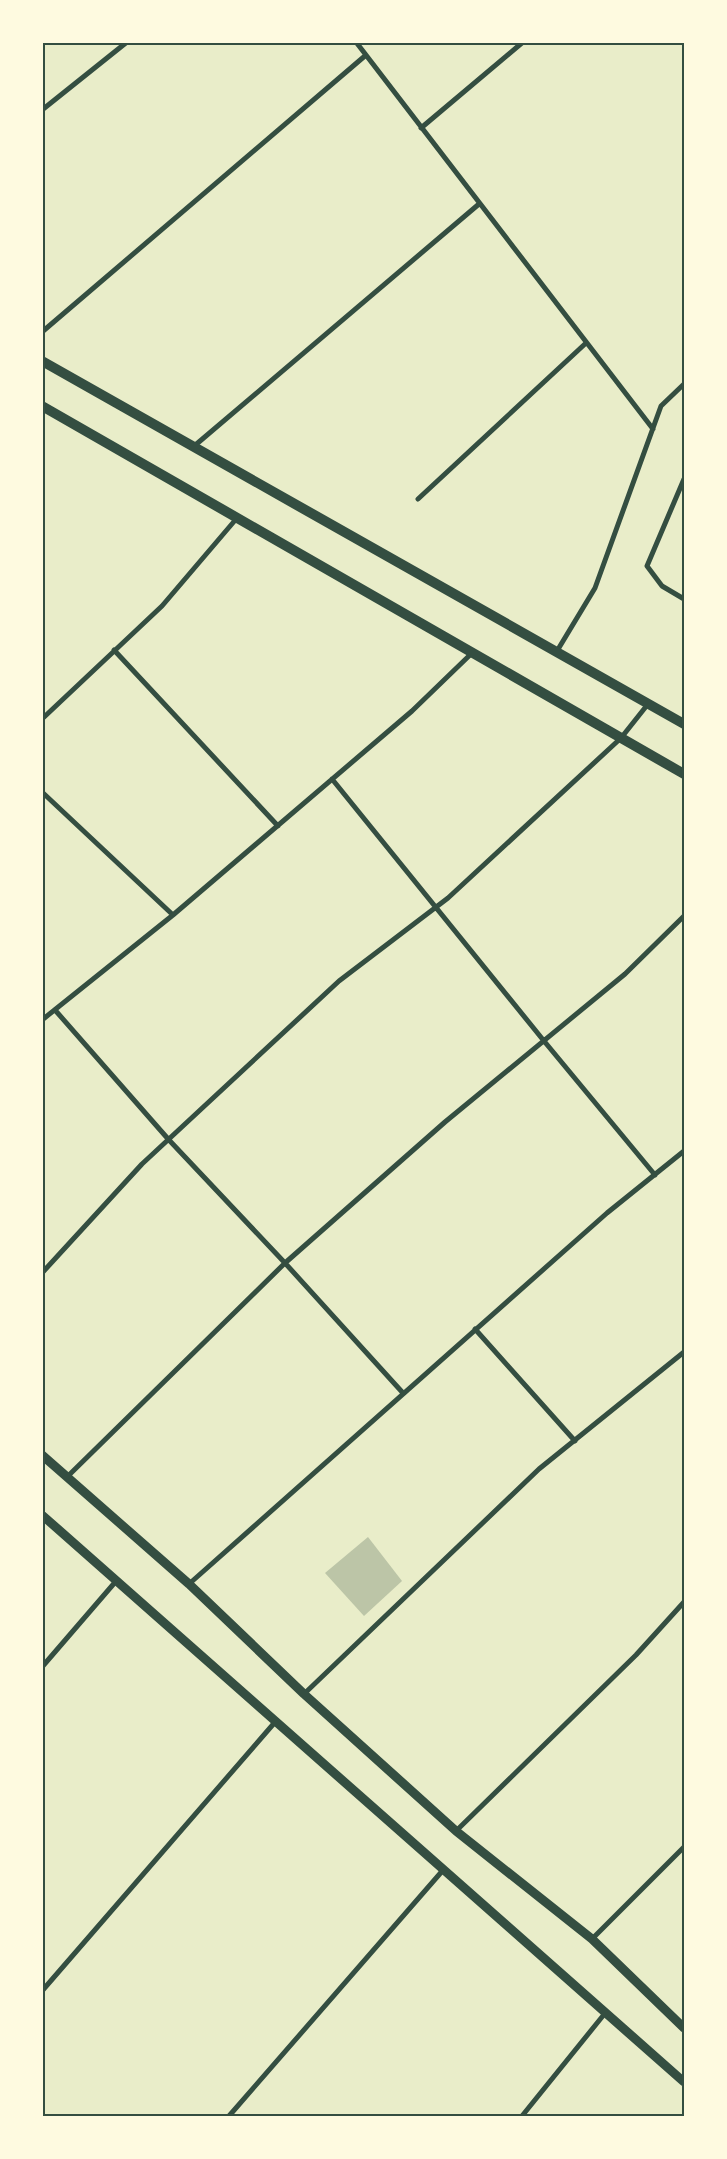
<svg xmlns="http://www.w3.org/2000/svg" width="727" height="2159" font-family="'Work Sans',sans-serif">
<rect width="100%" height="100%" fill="#e9edc9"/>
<path fill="#bcc5a7" d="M368,1537L402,1581L364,1616L325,1573Z"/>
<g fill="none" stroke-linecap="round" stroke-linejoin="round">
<path stroke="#344e41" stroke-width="5" d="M356,42L653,429
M42,110L127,42
M421,128L523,42
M42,332L366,55
M193,447L479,204
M684,479L647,566L662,586L684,599
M418,499L586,343
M114,650L278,826
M557,651L595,588L661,406L684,384
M42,719L162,606L237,518
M332,779L544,1041L655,1175
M42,792L173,915
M55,1010L169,1140L285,1263L403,1393
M42,1020L173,915L412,711L472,653
M42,1273L142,1164L339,981L448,898L621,738L648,704
M475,1329L575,1441
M67,1477L285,1263L445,1122L625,974L684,916
M189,1584L607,1213L684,1151
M42,1667L117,1580
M304,1694L539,1469L684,1352
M456,1831L636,1655L684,1602
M592,1939L684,1847
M42,1991L276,1721
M229,2116L444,1869
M522,2116L606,2012"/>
<path stroke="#344e41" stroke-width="9" d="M42,1455L189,1584L304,1694L456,1831L592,1939L684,2028
M42,1515L684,2082"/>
<path stroke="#344e41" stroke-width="10" d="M42,361L684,724
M42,406L684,774"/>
</g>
<rect width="727" height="2159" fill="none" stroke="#fefae0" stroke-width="88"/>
<rect x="44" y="44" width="639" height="2071" fill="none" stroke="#344e41" stroke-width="2"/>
</svg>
